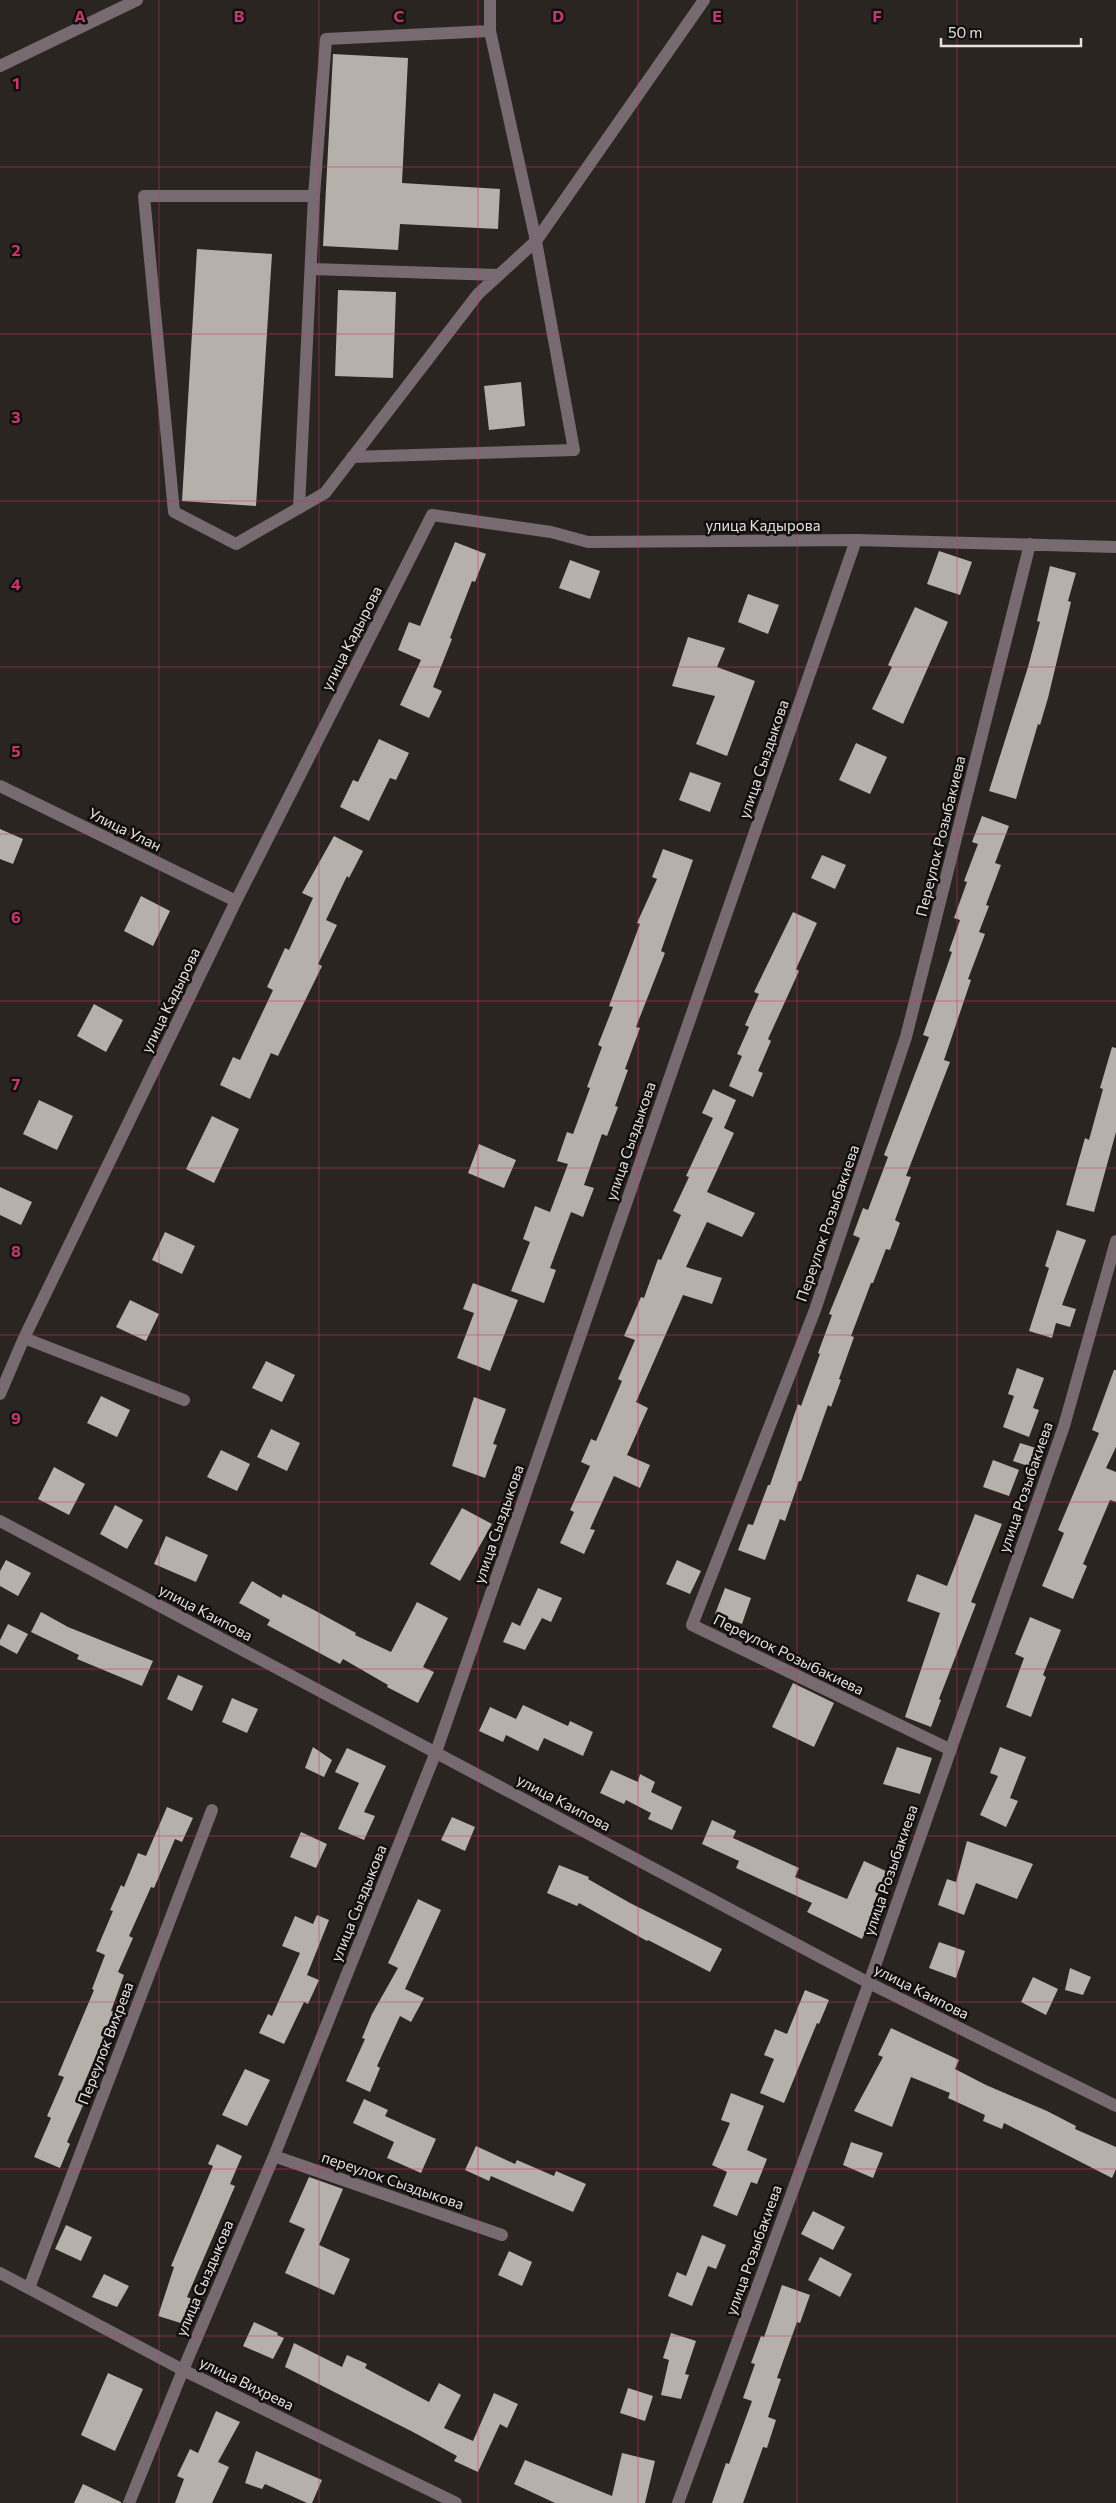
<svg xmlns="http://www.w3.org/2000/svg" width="1116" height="2503" font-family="Commissioner,sans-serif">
<rect width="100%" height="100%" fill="#2a2521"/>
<path fill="#b6b0ab" d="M333,54L408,58L402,183L500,189L498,229L400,224L398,250L323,246Z
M197,249L272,254L256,506L182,501Z
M338,290L396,292L393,378L335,376Z
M521,382L525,426L489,430L484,386Z
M455,542L486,554L475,582L472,581L450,638L452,639L433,687L442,691L429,718L400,705L421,660L398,650L409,622L420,626Z
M939,551L972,562L960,595L927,584Z
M570,560L600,571L590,599L559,588Z
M1050,566L1076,573L1068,601L1071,602L1048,698L1040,725L1038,724L1016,799L989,791L1028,667L1040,622L1037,621Z
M748,594L779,605L768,634L738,622Z
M915,607L948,622L903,724L872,709L892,667L888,665Z
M688,637L725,648L717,667L755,681L727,756L696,744L715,696L672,686Z
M379,739L409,753L396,780L390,778L369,821L340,807L353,780L358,782Z
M856,743L887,757L870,794L839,780Z
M690,772L721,783L710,812L679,800Z
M982,816L1009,826L995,863L1001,865L986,905L989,906L979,932L985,934L968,979L971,980L944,1060L950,1062L906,1176L911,1177L895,1220L900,1223L890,1250L886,1249L873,1283H871L851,1336L854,1337L839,1379L841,1380L831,1407L828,1405L801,1481H799L785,1521L780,1519L765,1560L738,1550L748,1524L753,1525L768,1485H770L798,1404L801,1406L820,1354L818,1353L832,1315L829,1314L860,1238L853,1235L863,1208L868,1210L888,1157L884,1155L929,1037L923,1035L952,952L949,951L960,920L954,918L967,882L964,881L978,844L972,842Z
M0,829L23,839L13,864L0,859Z
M334,836L363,851L349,878L347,876L326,920L337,925L318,964L322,966L278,1056L271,1053L250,1099L220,1085L233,1057L240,1060L273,990L267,987L285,948L289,950L313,898L302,893Z
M663,849L693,860L661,951L665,953L636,1027L640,1028L625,1069L628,1070L615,1106L618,1107L607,1136L602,1134L584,1185L594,1188L583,1217L571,1212L550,1268L556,1270L544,1303L511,1291L530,1242L523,1239L535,1206L550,1212L568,1164L557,1161L567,1132L573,1134L590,1088L587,1087L602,1047L598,1045L613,1007L609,1006L640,924L637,923L657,879L652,877Z
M822,855L846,865L835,889L811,878Z
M141,896L170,911L153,946L124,931Z
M793,912L817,923L796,969L799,971L768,1039L771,1041L758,1071L763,1073L753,1097L729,1086L742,1056L737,1054L749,1027L745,1025L759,994L754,992Z
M94,1004L123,1020L106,1052L77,1036Z
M1112,1047L1116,1048V1132L1094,1212L1066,1205L1085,1138L1089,1140L1103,1089L1100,1088Z
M713,1089L736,1100L724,1128L734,1133L707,1192L755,1213L742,1237L707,1222L686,1267L722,1278L712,1304L683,1295L636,1402L648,1408L627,1455L650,1465L640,1488L614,1476L590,1529L595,1530L584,1554L560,1543L574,1512L570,1510L590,1466L581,1462L591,1439L596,1441L622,1381L618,1379L635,1340L624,1336L641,1297L644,1298L658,1259L661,1260L681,1215L673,1211L689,1177L686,1176L713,1118L702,1113Z
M39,1100L73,1116L57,1150L23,1134Z
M212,1116L239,1129L214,1183L186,1169Z
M479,1144L516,1160L504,1188L468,1173Z
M0,1187L32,1202L21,1225L0,1215Z
M1057,1230L1086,1240L1062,1305L1076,1309L1070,1327L1056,1323L1052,1338L1029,1331L1049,1268L1045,1266Z
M165,1232L195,1246L182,1274L152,1260Z
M473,1283L518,1300L490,1371L457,1358L474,1313L463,1309Z
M130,1300L159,1314L146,1341L116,1327Z
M266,1361L295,1375L282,1402L252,1388Z
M1017,1368L1044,1378L1033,1408L1039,1410L1029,1437L1003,1427L1014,1396L1008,1394Z
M1114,1370H1116V1447L1106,1468L1116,1472V1502L1110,1500L1083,1564L1087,1566L1073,1599L1042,1586L1064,1533L1058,1530L1099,1433L1092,1430Z
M101,1396L130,1410L117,1437L87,1423Z
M474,1397L506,1409L493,1444L497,1445L485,1478L452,1466Z
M271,1429L300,1443L287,1471L257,1457Z
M1020,1443L1042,1450L1034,1468L1013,1461Z
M221,1450L250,1464L237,1491L207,1477Z
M993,1460L1019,1470L1009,1496L983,1487Z
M54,1467L85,1484L69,1515L38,1499Z
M115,1505L143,1520L127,1549L100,1534Z
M462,1508L492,1524L460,1581L430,1564Z
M975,1514L1002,1524L971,1602L976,1604L939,1699L941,1700L931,1727L905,1717L940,1613L907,1601L917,1574L947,1586Z
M166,1536L208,1555L196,1582L154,1564Z
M6,1560L31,1573L18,1596L0,1586V1571Z
M677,1560L701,1571L690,1594L666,1584Z
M252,1581L281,1598L283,1594L314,1610L356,1633L355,1635L391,1652L417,1602L448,1618L423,1667L434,1672L418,1703L387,1687L388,1685L343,1659L340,1664L267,1625L270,1620L239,1603Z
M538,1588L562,1598L551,1622L542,1618L525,1650L503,1642L512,1622L520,1626Z
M725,1588L751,1598L742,1624L715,1614Z
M41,1612L68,1627L153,1661L142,1686L77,1659L79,1655L31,1632Z
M1030,1617L1061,1630L1043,1675L1046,1677L1031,1717L1006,1707L1024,1658L1015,1654Z
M8,1624L28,1634L17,1654L0,1645V1640Z
M178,1675L203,1686L192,1711L167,1699Z
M793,1683L834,1703L814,1747L772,1727Z
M232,1698L258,1709L247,1733L222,1722Z
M523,1705L568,1726L570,1721L593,1732L583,1756L544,1738L538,1751L506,1735L503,1742L479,1731L490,1707L516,1719Z
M313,1747L332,1760L324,1777L305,1768Z
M897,1747L932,1758L920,1794L883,1784Z
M1000,1747L1026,1757L1010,1798L1018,1801L1006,1827L980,1815L998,1776L990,1773Z
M347,1748L386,1766L364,1812L375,1816L364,1840L338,1829L359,1783L335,1772Z
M611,1770L638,1782L640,1774L655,1782L651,1792L682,1807L672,1830L648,1819L651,1813L626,1800L624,1804L600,1793Z
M167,1807L193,1818L182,1842L175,1839L154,1888L151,1887L129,1936L133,1938L118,1972L124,1975L111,2011L115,2012L77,2100L84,2103L67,2142L70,2144L60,2168L34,2157L51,2118L47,2116L64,2077L58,2075L94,1990L92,1989L105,1955L96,1951L113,1911L110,1910L121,1885L124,1887L138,1853L146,1856Z
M452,1817L475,1827L465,1851L441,1840Z
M712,1820L736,1831L733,1838L799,1868L795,1877L847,1899L864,1861L888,1872L873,1905L877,1906L862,1939L807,1912L812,1903L736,1868L739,1861L702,1844Z
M301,1832L327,1844L316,1868L290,1857Z
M967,1841L1033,1864L1017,1899L976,1883L964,1915L938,1905L947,1879L956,1882Z
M559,1865L589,1877L588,1879L630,1903L722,1949L710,1972L648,1940L647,1941L579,1903L577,1906L547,1893Z
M418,1899L441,1910L405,1989L424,1998L411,2022L400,2016L377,2066L380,2068L370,2092L346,2081L365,2039L362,2038L372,2014L398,1968L388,1963Z
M317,1915L329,1920L307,1975L319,1980L308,2004L304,2002L284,2044L259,2033L268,2014L272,2016L300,1953L282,1946L295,1916L313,1924Z
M939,1942L965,1951L956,1978L929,1968Z
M1070,1968L1091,1977L1083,1995L1065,1990Z
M1033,1977L1058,1989L1046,2015L1021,2002Z
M805,1990L829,2000L819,2024L817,2023L784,2103L760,2093L774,2059L764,2055L775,2029L787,2034Z
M891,2028L959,2060L955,2069L986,2085L1047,2111L1076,2126L1075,2129L1116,2147V2169L1112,2178L1004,2123L1002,2129L983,2121L985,2115L948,2098L950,2093L911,2077L892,2127L854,2111L883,2057L878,2055Z
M245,2069L270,2080L247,2126L222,2115Z
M731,2093L764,2106L747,2150L767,2159L757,2184L751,2182L737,2216L713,2206L727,2172L712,2165L730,2123L721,2120Z
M364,2099L388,2110L385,2116L436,2139L421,2173L387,2158L394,2142L353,2123Z
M851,2142L883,2153L873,2178L843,2165Z
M217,2144L242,2156L230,2184L235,2186L187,2297L192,2299L184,2324L158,2316L174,2267L171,2266L213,2166L208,2164Z
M476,2146L515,2164L517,2160L554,2176L556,2171L586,2184L573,2212L491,2176L489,2181L465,2170Z
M309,2177L343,2189L319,2245L350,2259L334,2295L285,2273L305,2229L289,2222Z
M813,2211L845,2227L833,2250L801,2234Z
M66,2225L92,2237L81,2261L55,2249Z
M702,2235L726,2245L716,2269L708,2266L692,2306L668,2296L677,2272L686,2276Z
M509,2251L532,2262L522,2286L498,2275Z
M820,2257L852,2274L840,2297L808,2280Z
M104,2274L129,2286L117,2307L92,2297Z
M782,2285L810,2295L800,2323L797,2322L777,2378L781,2379L768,2417L776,2420L767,2448L763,2447L743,2503H712L726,2463L729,2464L752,2401L743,2398L755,2364L751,2363L761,2336L764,2337Z
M254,2322L278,2333L277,2335L284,2338L273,2359L243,2346Z
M671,2333L696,2341L685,2374L689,2375L681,2399L661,2395L669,2360L663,2358Z
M294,2343L342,2367L347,2355L367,2364L365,2368L429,2402L439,2383L461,2395L444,2428L473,2441L494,2393L518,2404L507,2428L500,2424L478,2472L454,2461L457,2456L413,2432L285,2367Z
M108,2373L143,2389L115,2451L81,2435Z
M628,2388L653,2396L645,2421L620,2413Z
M216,2411L240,2422L218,2462L229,2467L212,2503H175L184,2479L177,2476L190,2449L198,2453Z
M256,2451L322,2480L312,2503H307L265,2484L262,2489L245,2483Z
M622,2453L655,2461L645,2503H555L514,2484L525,2460L612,2496Z
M83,2484L121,2502V2503H74Z"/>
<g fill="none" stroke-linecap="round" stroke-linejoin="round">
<path stroke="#776a71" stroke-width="12" d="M490,0V31
M0,66L137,0
M314,196H144L174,512L236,544L325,493L478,294L536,241L704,0
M311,269L499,275
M299,508L314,196L326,39L490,31L536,241L574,450L352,457
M0,786L236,901
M24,1338L184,1400
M0,1394L24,1338L236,901L432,515L551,532L588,542L856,540L1116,547
M0,1521L869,1983L1116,2106
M949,1749L692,1625L815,1310L906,1037L1030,544
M274,2156L502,2235
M0,2273L183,2370L456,2503
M29,2288L212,1810
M129,2503L183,2370L274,2156L436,1752L856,540
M678,2503L869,1983L1064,1426L1116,1241"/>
</g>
<path fill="none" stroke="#c7366f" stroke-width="1" stroke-opacity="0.55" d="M159,0V2503M319,0V2503M478,0V2503M638,0V2503M797,0V2503M957,0V2503M0,167H1116M0,334H1116M0,501H1116M0,667H1116M0,834H1116M0,1001H1116M0,1168H1116M0,1335H1116M0,1502H1116M0,1669H1116M0,1836H1116M0,2002H1116M0,2169H1116M0,2336H1116"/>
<g text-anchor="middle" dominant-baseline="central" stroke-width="5" stroke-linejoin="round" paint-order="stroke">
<g font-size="15" fill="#e5e2e0" stroke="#110f0d">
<text x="763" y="525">улица Кадырова</text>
<text transform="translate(351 638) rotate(-63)">улица Кадырова</text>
<text transform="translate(763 759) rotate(-71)">улица Сыздыкова</text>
<text transform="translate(125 829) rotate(26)">Улица Улан</text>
<text transform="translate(940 836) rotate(-76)">Переулок Розыбакиева</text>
<text transform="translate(170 1000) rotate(-64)">улица Кадырова</text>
<text transform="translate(630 1141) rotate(-71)">улица Сыздыкова</text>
<text transform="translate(827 1223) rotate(-71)">Переулок Розыбакиева</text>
<text transform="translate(1025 1487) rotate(-71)">улица Розыбакиева</text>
<text transform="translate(498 1524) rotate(-71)">улица Сыздыкова</text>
<text transform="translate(206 1612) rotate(28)">улица Каипова</text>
<text transform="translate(789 1654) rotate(26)">Переулок Розыбакиева</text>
<text transform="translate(564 1802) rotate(28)">улица Каипова</text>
<text transform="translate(890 1870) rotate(-71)">улица Розыбакиева</text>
<text transform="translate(358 1903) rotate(-68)">улица Сыздыкова</text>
<text transform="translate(922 1991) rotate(27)">улица Каипова</text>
<text transform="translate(105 2043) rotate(-69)">Переулок Вихрева</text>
<text transform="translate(393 2180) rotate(19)">переулок Сыздыкова</text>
<text transform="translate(753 2250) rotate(-70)">улица Розыбакиева</text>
<text transform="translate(204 2278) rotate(-67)">улица Сыздыкова</text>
<text transform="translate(247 2383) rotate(26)">улица Вихрева</text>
</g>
</g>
<g font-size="16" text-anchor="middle" font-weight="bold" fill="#c7366f" stroke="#110f0d" stroke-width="5" stroke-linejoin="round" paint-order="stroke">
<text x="80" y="22">A</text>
<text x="239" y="22">B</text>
<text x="399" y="22">C</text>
<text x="558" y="22">D</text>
<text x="717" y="22">E</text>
<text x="877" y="22">F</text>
<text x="16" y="89">1</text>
<text x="16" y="256">2</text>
<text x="16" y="423">3</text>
<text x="16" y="590">4</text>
<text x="16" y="757">5</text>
<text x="16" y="923">6</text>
<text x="16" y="1090">7</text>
<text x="16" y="1257">8</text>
<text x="16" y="1424">9</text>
</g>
<path d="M941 38v8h140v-8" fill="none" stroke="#e5e2e0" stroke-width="2.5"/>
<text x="948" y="38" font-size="15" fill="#e5e2e0" stroke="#110f0d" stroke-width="4" paint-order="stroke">50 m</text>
</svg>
